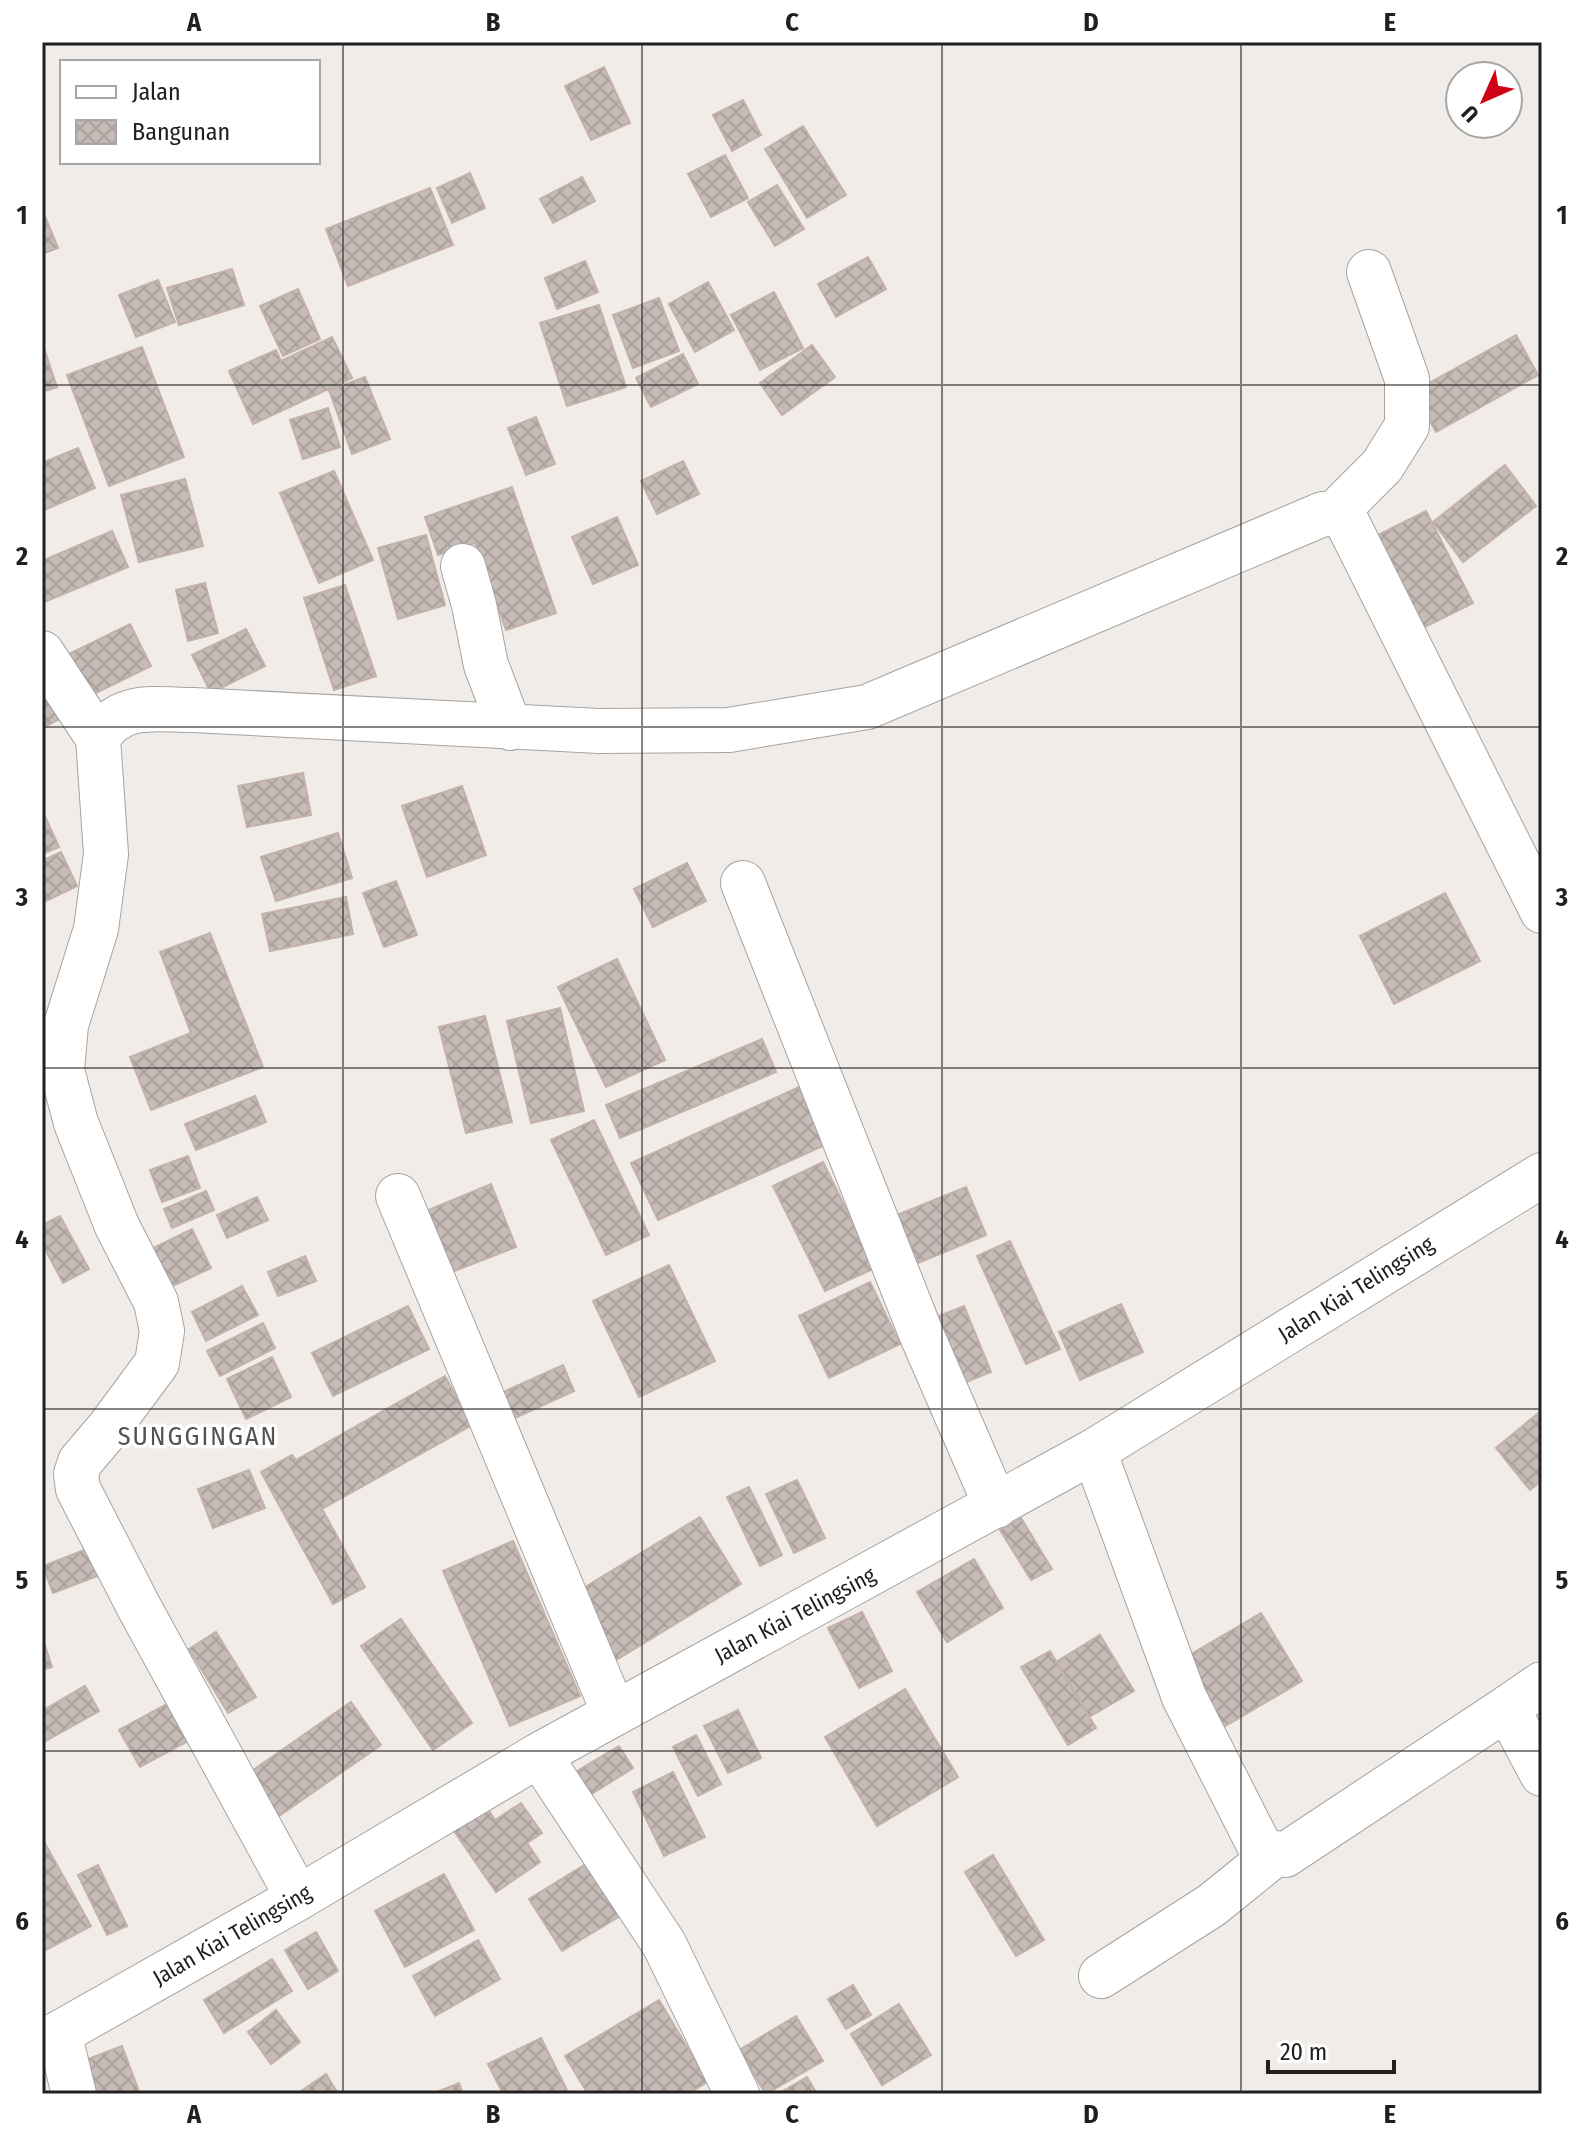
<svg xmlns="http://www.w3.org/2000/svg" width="1584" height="2136" font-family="'Fira Sans Condensed',sans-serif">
<defs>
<pattern id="building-cross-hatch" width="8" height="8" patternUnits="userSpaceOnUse" patternTransform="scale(2)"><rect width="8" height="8" fill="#c6bbb6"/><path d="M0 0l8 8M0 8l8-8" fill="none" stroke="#aaa09c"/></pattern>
</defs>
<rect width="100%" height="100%" fill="#f1ece7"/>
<path fill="url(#building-cross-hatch)" stroke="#c3b1a9" stroke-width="2" d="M604,67L630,123L591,140L565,86Z
M743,100L761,135L732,151L713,115Z
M803,126L846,195L807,218L765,149Z
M725,155L748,198L711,217L688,174Z
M470,173L485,208L452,223L437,188Z
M582,177L595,201L553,223L540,199Z
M777,185L804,229L775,246L748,202Z
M430,188L453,245L348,286L326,229Z
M42,209L58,248L42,254Z
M868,257L886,289L836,317L818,284Z
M585,261L598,292L557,309L545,278Z
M232,269L244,305L179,325L167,288Z
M158,280L175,322L136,337L119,295Z
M708,282L734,330L695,352L669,304Z
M298,289L320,339L283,356L260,306Z
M774,292L803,348L760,370L731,315Z
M659,298L679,351L633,368L613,315Z
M599,305L626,387L567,406L540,323Z
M1516,335L1538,375L1436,432L1413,392Z
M332,337L352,378L253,424L229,371L276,350L281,361Z
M42,342L57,387L42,392Z
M812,345L835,377L782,415L760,383Z
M142,347L184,457L109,486L67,375Z
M683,354L698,384L651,407L636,378Z
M365,377L390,439L352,454L329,390Z
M328,408L340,447L303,459L290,420Z
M536,417L555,464L526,475L508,428Z
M78,448L95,488L42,511V463Z
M683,461L699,494L657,514L641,481Z
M1505,465L1536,506L1463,562L1433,522Z
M334,471L373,560L319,583L280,493Z
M185,479L203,546L139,562L121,495Z
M512,487L556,613L506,630L475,543L438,555L425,517Z
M1426,511L1473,603L1411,634L1364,542Z
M617,517L638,565L593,584L572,537Z
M112,531L128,567L42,603V561Z
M426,535L445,605L398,619L378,548Z
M205,583L218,633L188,641L176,590Z
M345,585L376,676L334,690L304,598Z
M130,624L151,666L88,697L67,655Z
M246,629L265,666L211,693L192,655Z
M42,673L64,717L42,728Z
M303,773L311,815L247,827L238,786Z
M462,786L486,855L427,877L402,806Z
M43,812L59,847L42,854V813Z
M338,833L352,878L276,901L261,857Z
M61,852L77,886L42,903V861Z
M687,863L706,901L653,927L634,889Z
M396,881L417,935L384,947L363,893Z
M1445,893L1480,961L1394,1004L1360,936Z
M346,897L353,934L270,951L262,914Z
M210,933L263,1067L151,1110L130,1057L191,1033L160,952Z
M617,959L665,1060L606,1087L558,987Z
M560,1008L584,1111L531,1123L507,1021Z
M485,1016L512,1122L466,1133L439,1027Z
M762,1039L776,1072L620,1138L606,1105Z
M799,1087L825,1145L658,1220L631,1163Z
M255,1096L266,1122L196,1150L185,1124Z
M594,1120L649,1235L606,1255L551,1140Z
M188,1156L200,1188L162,1202L150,1170Z
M823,1162L875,1268L825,1291L773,1186Z
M491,1184L516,1247L444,1275L419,1214Z
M966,1187L986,1235L918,1263L897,1215Z
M206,1191L214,1210L172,1228L164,1209Z
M257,1197L268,1220L227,1238L217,1215Z
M60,1216L89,1269L63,1283L42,1243V1225Z
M192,1229L211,1268L160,1292L141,1254Z
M1010,1241L1060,1349L1026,1364L977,1256Z
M305,1256L316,1281L278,1296L268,1272Z
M669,1265L715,1361L639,1397L593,1301Z
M870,1282L900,1344L829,1378L799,1316Z
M242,1286L258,1315L206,1341L192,1312Z
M1121,1304L1143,1352L1080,1380L1059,1332Z
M408,1306L429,1349L333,1396L312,1353Z
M964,1306L991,1372L952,1388L924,1322Z
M263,1323L275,1348L220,1376L207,1351Z
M272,1357L291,1397L246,1419L227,1379Z
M563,1365L574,1391L513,1419L501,1393Z
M445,1376L472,1425L322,1509L365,1587L333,1604L261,1472L292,1455L296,1460Z
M1542,1410V1480L1530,1490L1496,1448Z
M249,1470L265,1508L213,1528L198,1489Z
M797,1480L825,1538L794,1553L766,1494Z
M749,1487L782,1555L760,1566L727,1497Z
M700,1517L741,1584L613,1662L572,1595Z
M1021,1518L1052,1569L1031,1580L1000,1530Z
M513,1541L580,1696L510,1726L443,1571Z
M97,1545L108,1572L53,1593L43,1566Z
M974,1559L1003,1608L947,1642L917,1592Z
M862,1612L892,1671L859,1688L828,1628Z
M1261,1613L1302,1681L1217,1731L1176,1663Z
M401,1619L472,1723L433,1750L361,1646Z
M216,1632L256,1697L228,1713L189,1649Z
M1100,1635L1134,1691L1089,1717L1056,1662Z
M42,1636L52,1667L42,1670Z
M1050,1651L1096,1728L1068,1745L1021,1667Z
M85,1686L99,1711L42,1743V1711Z
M905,1689L958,1777L877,1826L825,1737Z
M176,1699L197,1736L140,1767L119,1730Z
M351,1702L381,1745L276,1818L246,1775Z
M738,1710L761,1758L728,1773L704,1726Z
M696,1735L721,1784L698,1796L673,1747Z
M619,1746L633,1768L587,1797L572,1774Z
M673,1772L705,1837L664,1856L633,1792Z
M521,1803L542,1833L527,1843L540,1862L496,1892L452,1828L486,1806L495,1820Z
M42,1838L91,1926L44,1951L42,1947Z
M993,1855L1044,1940L1016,1956L965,1872Z
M589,1862L622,1915L562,1951L529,1899Z
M98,1865L127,1926L107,1935L78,1875Z
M444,1874L474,1930L405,1967L375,1911Z
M316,1932L338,1971L308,1989L285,1950Z
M478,1940L500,1979L435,2016L413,1976Z
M272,1959L292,1991L224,2033L204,2000Z
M853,1985L871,2015L846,2029L828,1999Z
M659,2000L708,2082L687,2094H588L565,2056Z
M899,2004L931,2055L882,2085L851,2034Z
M276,2010L300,2042L271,2064L248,2032Z
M796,2016L823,2061L766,2094L739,2050Z
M541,2038L569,2094H503L488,2064Z
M122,2046L140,2094H93L80,2062Z
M326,2074L337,2092L335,2094H297Z
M807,2077L817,2094H778Z
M459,2083L463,2094H432Z"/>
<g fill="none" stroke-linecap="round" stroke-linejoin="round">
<defs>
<path id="street" d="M1334,514L1382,466L1407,426V379L1369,272
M463,566L474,605L486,665L510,728
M42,653L98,738
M743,883L920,1331L996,1506
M398,1196L614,1713
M1094,1451L1184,1697L1259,1845L1265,1851L1285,1855L1507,1708L1542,1774
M1507,1708L1542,1684
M539,1755L664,1944L737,2094
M298,1898L140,1609L78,1489L76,1474L80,1462L108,1429L157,1363L162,1331L156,1302L117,1226L76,1123L62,1070L66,1025L96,929L106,854L98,738C120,701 156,710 193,710L599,731L729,730L867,707L1323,514H1334L1346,520L1542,911
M1101,1976L1212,1905L1275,1854
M59,2033L74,2094
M42,2043L298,1898L539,1755L1094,1451L1542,1175"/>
</defs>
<use href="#street" stroke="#a4a4a4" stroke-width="46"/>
<use href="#street" stroke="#fff" stroke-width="44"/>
</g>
<path fill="none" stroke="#202020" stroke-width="2" stroke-opacity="0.55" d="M343,42V2094M642,42V2094M942,42V2094M1241,42V2094M42,385H1542M42,727H1542M42,1068H1542M42,1409H1542M42,1751H1542"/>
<g text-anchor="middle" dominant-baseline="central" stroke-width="7" stroke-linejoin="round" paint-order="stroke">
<g font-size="22" fill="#202020" stroke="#fff">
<text transform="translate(1356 1289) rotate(-32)">Jalan Kiai Telingsing</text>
<text transform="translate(795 1615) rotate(-28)">Jalan Kiai Telingsing</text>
<text transform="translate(232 1935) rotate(-30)">Jalan Kiai Telingsing</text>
</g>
<g font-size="26" letter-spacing="2" fill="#535353" stroke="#fff">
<text x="198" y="1436">SUNGGINGAN</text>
</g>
</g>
<rect width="1584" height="2136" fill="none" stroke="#ffffff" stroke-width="88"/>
<rect x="60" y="60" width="260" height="104" fill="#ffffff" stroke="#a6a6a6" stroke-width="2"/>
<rect x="76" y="86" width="40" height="12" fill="#ffffff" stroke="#a6a6a6" stroke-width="2"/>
<text x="132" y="100" font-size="24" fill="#202020">Jalan</text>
<rect x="76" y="120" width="40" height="24" fill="url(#building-cross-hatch)" stroke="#a6a6a6" stroke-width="2"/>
<text x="132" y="140" font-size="24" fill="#202020">Bangunan</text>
<g transform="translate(1484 100) rotate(225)"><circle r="38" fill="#ffffff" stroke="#a6a6a6" stroke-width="2"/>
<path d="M0-6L14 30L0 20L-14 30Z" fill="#d00015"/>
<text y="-12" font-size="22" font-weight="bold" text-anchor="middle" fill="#202020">U</text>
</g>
<path d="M1268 2060v12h126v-12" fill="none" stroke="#202020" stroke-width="4"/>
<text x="1280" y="2060" font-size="24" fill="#202020" stroke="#ffffff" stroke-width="6" paint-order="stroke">20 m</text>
<rect x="44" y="44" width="1496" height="2048" fill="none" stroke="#202020" stroke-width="3"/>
<g font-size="26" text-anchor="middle" font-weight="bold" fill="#202020">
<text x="194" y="31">A</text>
<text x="493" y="31">B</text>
<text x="792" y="31">C</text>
<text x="1091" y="31">D</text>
<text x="1390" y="31">E</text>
<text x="22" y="224">1</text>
<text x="1562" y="224">1</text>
<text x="22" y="565">2</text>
<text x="1562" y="565">2</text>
<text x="22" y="906">3</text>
<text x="1562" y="906">3</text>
<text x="22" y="1248">4</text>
<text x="1562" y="1248">4</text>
<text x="22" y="1589">5</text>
<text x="1562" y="1589">5</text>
<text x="22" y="1930">6</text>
<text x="1562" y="1930">6</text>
<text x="194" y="2123">A</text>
<text x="493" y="2123">B</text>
<text x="792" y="2123">C</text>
<text x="1091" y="2123">D</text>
<text x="1390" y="2123">E</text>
</g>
</svg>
